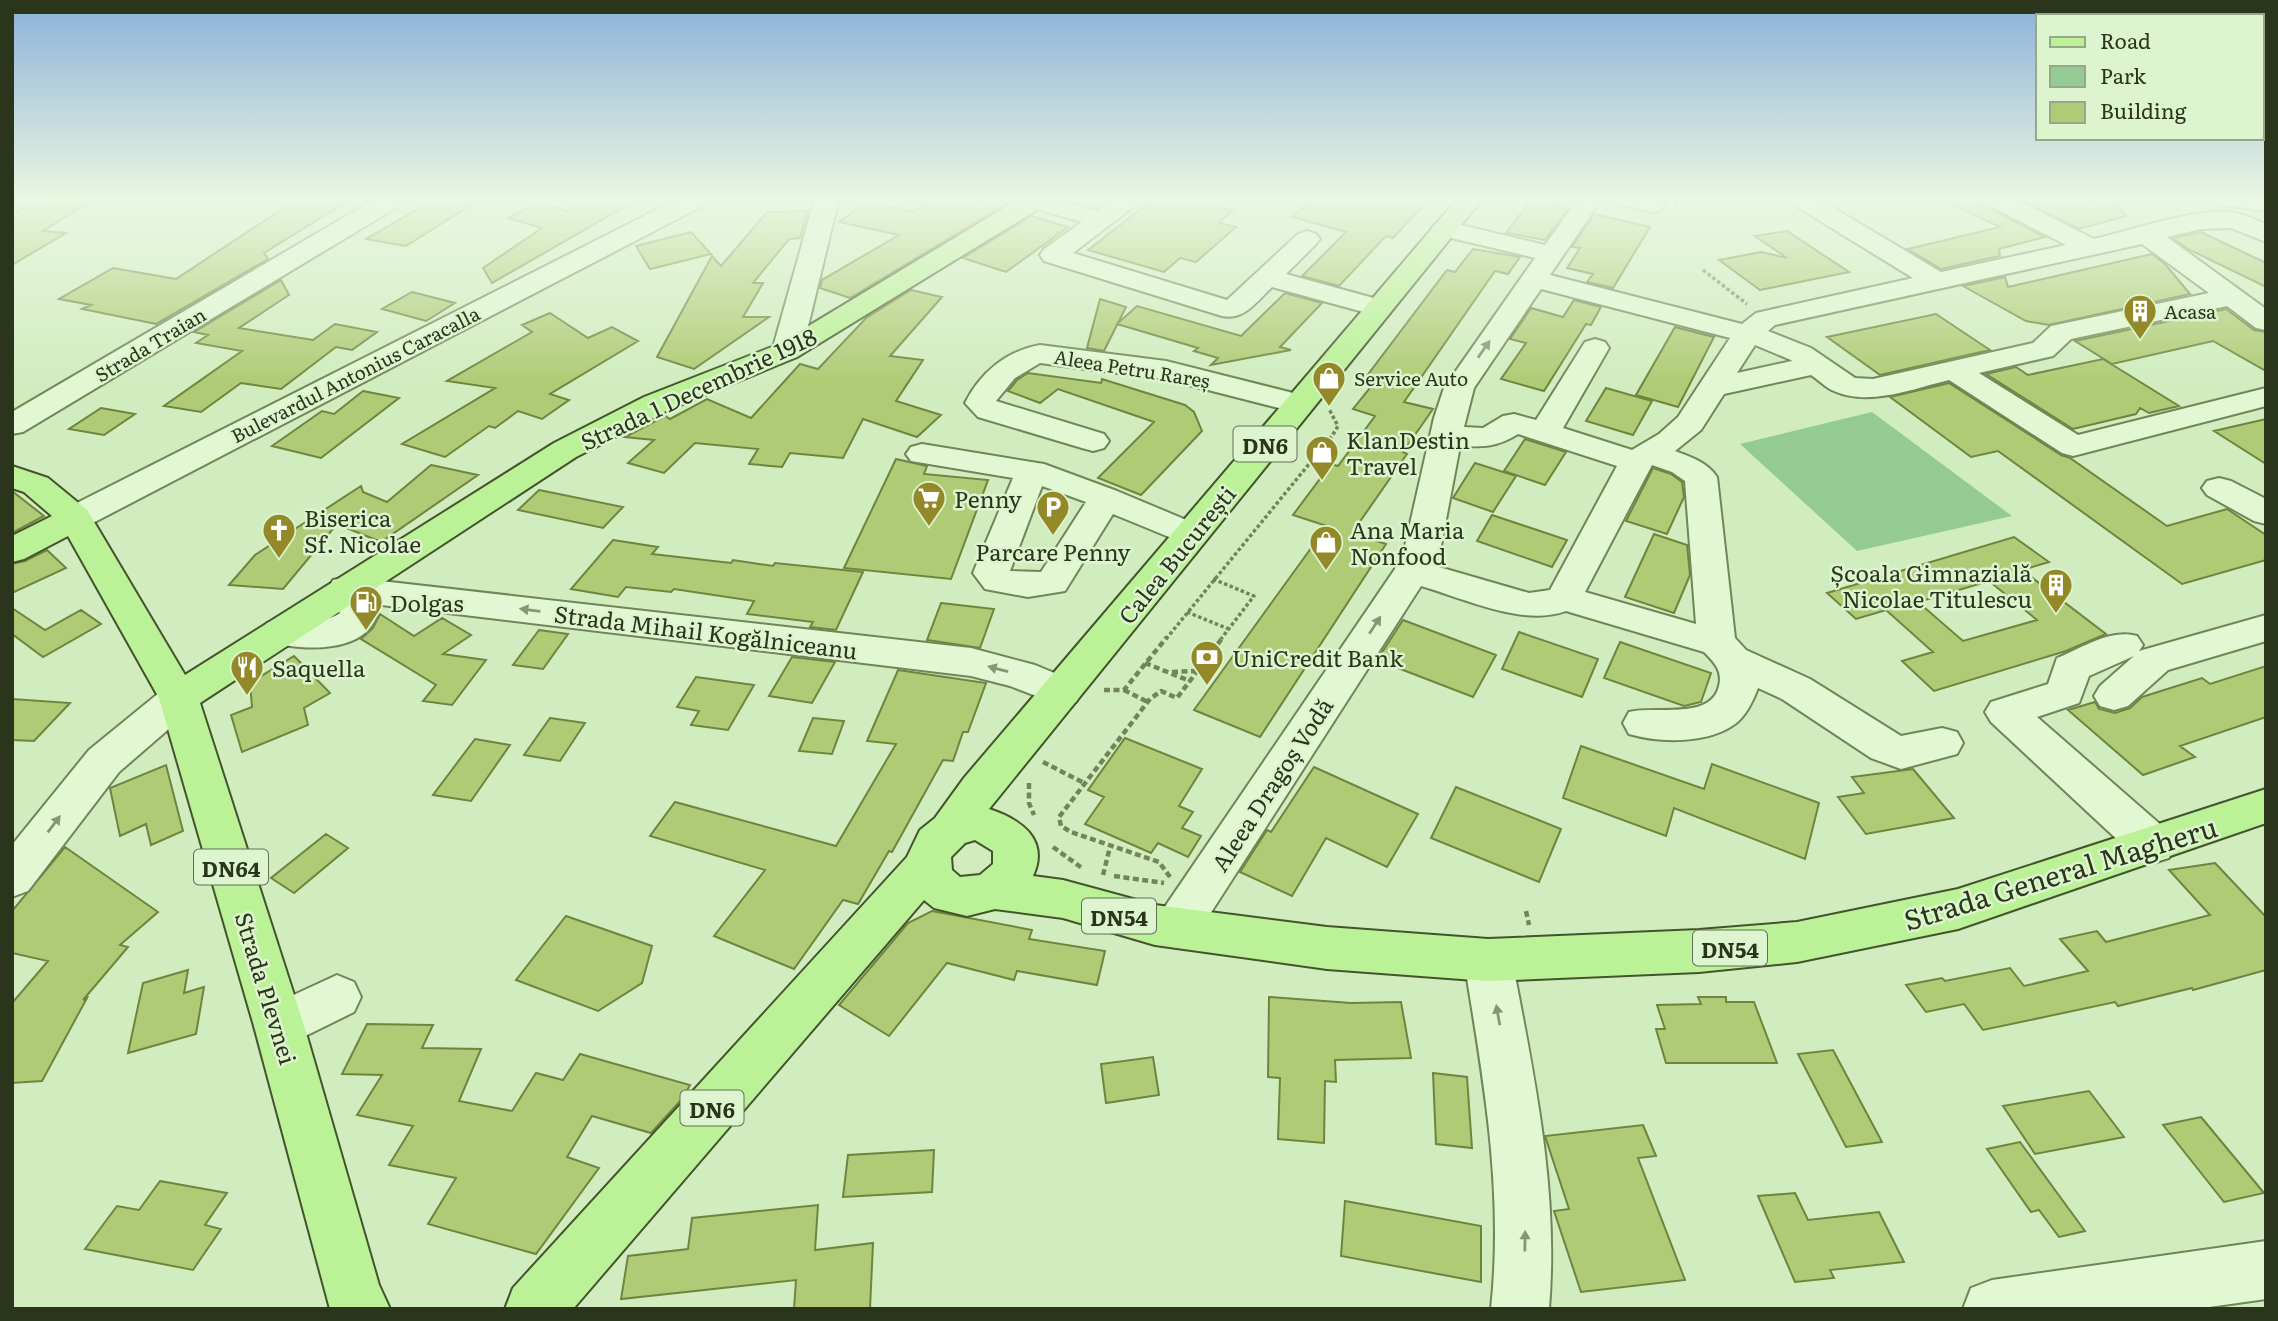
<svg xmlns="http://www.w3.org/2000/svg" width="2278" height="1321" font-family="Literata,serif">
<rect width="100%" height="100%" fill="#d1edbf"/>
<path fill="#94cb95" d="M1872,412L2012,516L1857,551L1740,444Z"/>
<path fill="#afcb75" stroke="#6f843e" stroke-width="2" fill-rule="evenodd" d="M299,198H353L264,253L268,259L156,324L82,309L91,305L59,299L113,268L176,279Z
M437,198H482L406,246L366,239Z
M591,198H640L492,283L483,268L542,228L508,218L537,203L568,211Z
M931,198H962L1001,207L850,298L820,288L822,280L899,235L839,222L868,201L914,212Z
M1155,198H1187L1233,210L1219,223L1236,227L1196,262L1180,258L1164,272L1088,250Z
M1314,198H1386L1422,207L1393,238L1386,236L1339,286L1302,276L1346,232L1292,217Z
M1533,198H1562L1556,206L1568,209L1545,240L1506,233Z
M1938,198H1979L1983,205L2045,237L1999,249L2000,256L1941,269L1908,249L2000,227Z
M2018,198H2046L2065,207L2111,198L2126,216L2079,229Z
M38,199L90,202L43,231L66,233L12,265V214Z
M808,211L800,238L789,239L753,283H763L743,317H769L694,369L657,357L712,256L721,266L767,212Z
M1594,214L1650,227L1613,288L1587,282L1593,274L1567,268L1580,248L1572,247Z
M1032,216L1068,227L1006,272L963,258Z
M1787,231L1849,272L1760,290L1719,260L1761,252L1787,258L1755,236Z
M691,232L711,254L650,269L636,246Z
M2201,232L2266,263V287L2188,249L2173,238Z
M1473,249L1520,257L1508,274L1495,271L1404,402L1433,409L1403,452L1407,454L1352,533L1386,544L1260,737L1194,710L1327,526L1293,515L1331,464L1338,466L1375,416L1353,409L1373,384L1363,381L1447,270L1455,272Z
M2152,254L2165,264L2190,294L2049,325L2026,321L1963,286L2005,277L2008,287Z
M281,280L289,295L239,328L313,340L335,324L377,332L352,350L336,347L281,389L241,383L201,412L164,406L242,351L196,343L208,335L194,332Z
M911,290L942,297L890,356L923,360L896,401L941,415L917,437L863,419L843,458L790,453L782,467L749,464L758,449L695,443L664,473L628,463L654,440L625,437L665,416L670,419L707,399L751,418L800,364L818,369L866,318Z
M412,292L455,303L426,321L382,309Z
M1285,293L1322,303L1280,347L1291,350L1211,365L1218,358L1194,351L1198,348L1117,324L1137,306L1241,336Z
M1100,299L1126,307L1104,351L1087,348Z
M1574,300L1601,307L1591,325L1586,324L1544,391L1501,379L1526,343L1510,339L1531,308L1563,317Z
M2226,309L2254,330L2266,332V371L2213,341L2112,364L2075,341Z
M550,313L588,338L612,327L638,341L550,394L569,400L542,419L518,411L495,428L489,426L445,457L402,444L495,388L447,381L532,332L522,325Z
M1936,314L1990,350L1880,375L1827,337Z
M1675,327L1714,337L1678,407L1636,395Z
M2103,359L2179,406L2149,413L2140,408L2136,414L2073,429L1986,374L2016,367L2028,375Z
M1028,373L1101,383L1102,379L1185,405L1194,412L1202,431L1141,495L1098,478L1154,422L1058,389L1040,403L1008,391L1017,380Z
M1949,383L2061,455L2070,458L2167,526L2227,509L2266,535V560L2182,584L1998,451L1971,457L1890,397Z
M1606,388L1652,401L1633,435L1586,421Z
M363,391L399,398L321,458L272,446L322,411L334,414Z
M101,408L135,414L104,435L69,429Z
M2266,419V464L2214,431Z
M1525,439L1566,452L1545,485L1504,471Z
M896,459L927,466L924,474L988,480L951,579L844,568Z
M1475,463L1516,476L1493,512L1453,498Z
M431,465L478,475L381,542L337,524L283,589L229,585L255,555L361,486L363,492L387,502Z
M1653,468L1671,474L1682,482L1684,497L1667,534L1626,521Z
M539,490L623,507L603,528L518,510Z
M12,491L44,516L12,533Z
M1492,515L1567,540L1552,567L1477,541Z
M1654,534L1687,545L1690,575L1674,613L1625,597Z
M2014,537L2049,562L2022,570L2106,634L2066,651L1934,691L1902,661L1933,652L1886,610L1856,619L1827,593ZM1989,581L2037,620L1963,641L1918,602Z
M613,540L658,547L652,554L731,563L733,560L773,566L775,563L863,572L836,630L810,627L813,622L747,614L754,601L674,589L671,592L626,587L618,597L571,589Z
M47,550L66,568L12,593V564L25,561Z
M941,603L994,609L980,648L927,640Z
M12,608L45,630L81,610L101,624L43,657L12,634Z
M380,614L414,636L442,618L471,635L443,654L486,660L452,705L423,701L436,685L361,639L373,628Z
M1403,620L1496,655L1473,697L1377,660Z
M539,630L568,634L543,669L513,665Z
M1519,632L1598,659L1582,697L1502,669Z
M1620,642L1711,673L1701,702L1684,706L1604,678Z
M294,656L330,693L304,708L308,725L242,752L231,715L252,707L250,683Z
M792,657L835,662L812,703L769,696Z
M2266,666V717L2180,746L2195,757L2143,775L2068,710L2095,702L2099,709L2115,713L2130,708L2142,697L2202,678L2210,684Z
M898,670L986,683L968,732H963L953,761L943,760L892,852L889,851L858,904L843,900L794,969L714,936L765,870L650,836L675,802L836,846L896,744L867,741Z
M696,677L754,685L728,730L691,725L699,711L677,707Z
M12,699L70,703L34,741L12,740Z
M550,718L585,723L560,761L524,755Z
M813,718L844,721L832,754L799,751Z
M1125,738L1202,769L1179,806L1193,812L1182,828L1201,836L1188,857L1158,843L1151,853L1085,824L1104,797L1088,790Z
M475,739L510,745L471,801L433,795Z
M1581,746L1704,789L1712,764L1819,803L1805,859L1674,808L1666,836L1563,798Z
M166,765L183,831L151,845L146,824L120,836L110,788Z
M1314,767L1418,814L1387,867L1326,838L1292,896L1240,872L1267,830L1271,832Z
M1913,769L1954,818L1866,834L1838,797L1864,793L1852,777Z
M1456,787L1561,829L1539,882L1431,838Z
M326,834L348,848L294,893L271,878Z
M65,847L158,912L120,945L128,947L83,1000L87,998L42,1081L12,1083V1003L48,961L12,953V911Z
M2215,863L2266,917V970L2193,990L2192,988L2118,1006L2115,1002L1983,1030L1964,1004L1926,1012L1906,985L1942,978L1945,981L2010,968L2024,986L2088,971L2060,939L2097,931L2106,942L2210,915L2169,870Z
M932,911L1032,930L1029,939L1105,951L1097,985L1017,971L1014,980L947,963L889,1036L839,1005L908,923Z
M566,916L652,946L642,983L598,1011L516,980Z
M188,970L184,993L204,987L196,1034L128,1053L143,983Z
M1269,997L1351,1003L1401,1002L1411,1058L1335,1060L1336,1082L1325,1081L1324,1143L1278,1139L1280,1078L1268,1077Z
M1698,997H1726V1002H1754L1777,1063H1666L1656,1029H1665L1657,1005L1701,1004Z
M367,1024L433,1025L422,1048L481,1049L459,1101L512,1111L536,1073L563,1080L580,1054L690,1085L682,1099L651,1133L592,1116L567,1157L599,1168L536,1254L428,1224L456,1178L389,1165L413,1126L357,1115L382,1075L342,1074Z
M1833,1050L1882,1142L1846,1147L1798,1054Z
M1153,1057L1159,1095L1106,1103L1101,1064Z
M1433,1073L1467,1077L1472,1148L1436,1144Z
M2089,1091L2124,1137L2035,1154L2003,1106Z
M2201,1117L2264,1193L2224,1202L2163,1125Z
M1643,1125L1656,1156L1638,1158L1685,1280L1581,1292L1554,1211L1569,1209L1545,1136Z
M2020,1142L2085,1231L2059,1237L2039,1210L2031,1212L1987,1149Z
M934,1150L932,1192L843,1197L848,1155Z
M160,1181L227,1193L205,1225L221,1229L193,1270L85,1249L117,1206L139,1210Z
M1795,1193L1808,1220L1879,1212L1904,1262L1830,1270L1834,1278L1795,1282L1758,1196Z
M1345,1201L1481,1226V1282L1341,1256Z
M818,1205L815,1250L873,1243L870,1309H794L796,1280L621,1299L628,1256L688,1249L692,1218Z"/>
<g fill="none" stroke-linecap="round" stroke-linejoin="round">
<defs>
<path id="minor" d="M12,198H25L21,204L12,206Z
M377,198H407L404,203L23,432L12,434V412Z
M680,198H711L708,203L87,526L75,529L63,526L58,518L63,510Z
M815,198H839L802,351L797,357L787,360L777,357L772,351Z
M1025,198H1052L1097,211L1117,198H1145L1073,253L1227,300L1298,234L1307,231L1316,234L1320,239L1316,244L1286,274L1388,302L1392,308L1388,314L1378,316L1272,287C1257,301 1244,321 1222,316L1044,261L1040,255L1044,249L1082,222L1026,206L1023,201Z
M1579,198H1609L1594,210L1550,275L1742,324L1756,313L1913,278L1791,203L1788,198H1817L1941,272L2066,245L1984,203L1981,198H2012L2094,239C2133,230 2196,207 2235,213C2246,215 2256,220 2266,224V242L2231,228L2201,229L2167,237L2266,309V330L2256,328L2227,306L2071,339L2053,356L1979,373L2078,435L2266,388V406L2073,456L2062,453L1949,380C1915,388 1869,407 1834,391C1826,388 1819,380 1811,375L1724,394L1701,430L1675,451C1691,457 1707,462 1717,477L1735,638L1746,650L1810,679L1901,736L1942,728L1957,732L1963,743L1957,754L1901,769L1871,758L1782,699L1758,688C1753,701 1746,716 1735,724C1708,744 1660,743 1629,734L1623,723L1629,712C1654,705 1711,721 1719,686C1723,671 1714,662 1704,652L1566,611C1523,627 1463,598 1421,586L1192,942L1176,948L1160,942L1153,928L1160,914L1395,569L1405,546L1434,418L1444,388L1535,258L1435,234L1431,229L1435,224L1444,221L1545,245ZM2142,244L2209,293L2051,326L2033,343L1873,379L1855,378L1811,348L1768,331L1775,325ZM1541,289L1730,338L1678,417L1659,434L1632,450L1563,428L1609,348L1605,342L1595,339L1585,342L1536,420L1514,414L1503,416L1483,428L1464,427L1474,388ZM1755,345L1791,360L1792,361L1737,373ZM1518,434L1617,466L1550,590L1529,593L1432,565L1441,546L1460,446C1484,447 1497,447 1518,434ZM1652,465L1672,472L1685,481L1696,624L1585,592Z
M1610,198H1655L1662,200L1665,205L1662,210L1653,212L1613,203Z
M2204,198H2266V211L2207,203Z
M1040,345L1166,361L1309,397L1313,404L1309,411L1298,413L1165,379L1040,363L1015,378L996,401L1104,434L1109,441L1104,448L1093,451L1082,448L978,417L965,403C980,373 1006,351 1040,345Z
M922,444L1044,464L1117,491L1203,527L1208,535L1203,543L1191,546L1113,514L1065,591L1028,597L985,589L973,573L1013,478L911,461L906,454L911,447ZM1042,486L1086,502L1041,572L1010,571Z
M2219,478L2231,481L2266,499V524L2254,521L2207,495L2202,488L2207,481Z
M346,577L971,648L1035,665L1076,682L1082,692L1076,702L1062,706L1010,686L971,676L373,604L378,612C367,655 300,651 267,641L261,632L267,623C291,616 319,627 340,613L328,589L333,580Z
M2266,615V641L2168,670L2128,706L2114,710L2100,706L2094,696L2100,686L2134,656L2089,676L2079,703L2037,717L2169,832L2175,845L2169,858L2153,863L2137,858L1991,722L1985,712L1991,702L2048,684L2057,658C2082,648 2111,628 2137,636L2143,645L2139,651Z
M179,684L193,688L199,698L193,708L119,772L28,891L12,897V845L89,750L165,688Z
M1488,939L1505,945L1512,960C1534,1076 1559,1190 1549,1309H1491C1504,1190 1483,1077 1464,960L1471,945Z
M337,975L354,982L361,997L354,1012L279,1049L261,1042L254,1026L261,1010Z
M2266,1241V1299L2195,1309H1963L1971,1288L1992,1280Z"/>
<path id="major" d="M1021,198H1051L1048,203L797,357L666,411L576,457L200,703L304,1026L379,1285L390,1309H330L254,1026L159,698L68,536L24,559L12,562V536L52,516L24,492L12,488V466L48,478L87,510L185,675L554,443L644,397L777,345Z
M1458,198H1483L989,809C1020,819 1050,839 1033,876L1063,880L1155,905L1327,927L1488,939L1699,930L1797,922L1958,889L2266,789V823L1958,929L1797,962L1699,972L1488,981L1327,969L1155,945L1063,918L995,909L967,916L934,908L924,900L573,1309H505L513,1288L907,857L920,830L935,818L964,778ZM975,840L993,851V864L980,875L960,877L952,870L951,857L965,843Z"/>
</defs>
<use href="#minor" stroke="#718558" stroke-width="4"/>
<use href="#major" stroke="#44532c" stroke-width="4"/>
<path stroke="#718558" stroke-width="3.5" stroke-dasharray="3.5 2.5" stroke-linecap="butt" d="M1674,205L1697,204
M1703,270L1747,304
M1213,579L1254,596L1221,639
M1187,612L1229,629
M1166,639L1332,436L1338,426L1329,409"/>
<path stroke="#718558" stroke-width="4.5" stroke-dasharray="6 3.5" stroke-linecap="butt" d="M1145,663L1190,681
M1172,672L1196,671
M1104,690H1124L1167,637
M1124,690L1148,702
M1043,762L1084,783
M1029,783V803L1034,815
M1053,847L1082,868
M1103,875L1110,847
M1114,876L1164,883
M1170,877L1159,862L1071,832L1061,826L1059,817L1150,699L1161,691L1177,698L1223,637
M1526,911L1529,925"/>
<use href="#minor" fill="#e1f8d2" fill-rule="evenodd"/>
<use href="#major" fill="#bbf197" fill-rule="evenodd"/>
</g>
<defs><path id="oneway-solid" d="M-6-.8H1V-3.2L6.5 0L1 3.2V.8H-6Z" transform="scale(1.75)"/></defs>
<g fill="#869677">
<use href="#oneway-solid" transform="translate(1484 349) rotate(-55)"/>
<use href="#oneway-solid" transform="translate(530 610) rotate(-173)"/>
<use href="#oneway-solid" transform="translate(1375 625) rotate(-57)"/>
<use href="#oneway-solid" transform="translate(998 669) rotate(-165)"/>
<use href="#oneway-solid" transform="translate(54 824) rotate(-53)"/>
<use href="#oneway-solid" transform="translate(1498 1015) rotate(-100)"/>
<use href="#oneway-solid" transform="translate(1525 1241) rotate(-89)"/>
</g>
<linearGradient id="sky" x2="0" y2="1"><stop stop-color="#8cb1d8"/><stop offset="0.52" stop-color="#eaf7e2"/><stop offset="1" stop-color="#eaf7e2" stop-opacity="0"/></linearGradient>
<rect width="2278" height="383" fill="url(#sky)"/>
<defs>
<symbol id="building-pin" viewBox="-11 -11 22 30"><path d="M0 17L-7.5 6A9.5 9.5 0 1 1 7.5 6Z" fill="#948929" stroke="#ddf5cf"/><path d="M-4-6H4V6H1V3H-1V6H-4ZM-2.5-4.3h1.7v1.8h-1.7ZM.8-4.3h1.7v1.8H.8ZM-2.5-1h1.7V.8h-1.7ZM.8-1h1.7V.8H.8Z" fill="#fff"/></symbol>
<symbol id="shop-pin" viewBox="-11 -11 22 30"><path d="M0 17L-7.5 6A9.5 9.5 0 1 1 7.5 6Z" fill="#948929" stroke="#ddf5cf"/><path d="M-5-2.5h2.3a2.7 3.5 0 0 1 5.4 0H5L5.5 6h-11ZM-1.5-2.5h3a1.5 2.3 0 0 0-3 0Z" fill="#fff"/></symbol>
<symbol id="supermarket-pin" viewBox="-11 -11 22 30"><path d="M0 17L-7.5 6A9.5 9.5 0 1 1 7.5 6Z" fill="#948929" stroke="#ddf5cf"/><path d="M-6-5.5h2.5l.6 2H6L4.5 2H-2.5L-4.4-4H-6ZM-1.5 3.2a1.3 1.3 0 1 0 .1 0ZM3 3.2a1.3 1.3 0 1 0 .1 0Z" fill="#fff"/></symbol>
<symbol id="parking-pin" viewBox="-11 -11 22 30"><path d="M0 17L-7.5 6A9.5 9.5 0 1 1 7.5 6Z" fill="#948929" stroke="#ddf5cf"/><path d="M-3.5-5.5H1a3.5 3.5 0 0 1 0 7H-1V5.5H-3.5ZM-1-3.4V-.6H.8a1.4 1.4 0 0 0 0-2.8Z" fill="#fff"/></symbol>
<symbol id="church-pin" viewBox="-11 -11 22 30"><path d="M0 17L-7.5 6A9.5 9.5 0 1 1 7.5 6Z" fill="#948929" stroke="#ddf5cf"/><path d="M-1.2-6h2.4v3.5h3.3v2.4h-3.3V6h-2.4V-.1h-3.3v-2.4h3.3Z" fill="#fff"/></symbol>
<symbol id="fuel-pin" viewBox="-11 -11 22 30"><path d="M0 17L-7.5 6A9.5 9.5 0 1 1 7.5 6Z" fill="#948929" stroke="#ddf5cf"/><path d="M-5.5-6h7V0h2V4h1.3V-2.5L3-4.5l.8-.8L6-3V5H2.5V1h-1V6h-7ZM-4.2-4.7v3.2H.2V-4.7Z" fill="#fff"/></symbol>
<symbol id="bank-pin" viewBox="-11 -11 22 30"><path d="M0 17L-7.5 6A9.5 9.5 0 1 1 7.5 6Z" fill="#948929" stroke="#ddf5cf"/><path d="M-6-4H6V4H-6ZM0-2.3a2.3 2.3 0 1 0 0 4.6a2.3 2.3 0 1 0 0-4.6Z" fill="#fff"/></symbol>
<symbol id="restaurant-pin" viewBox="-11 -11 22 30"><path d="M0 17L-7.5 6A9.5 9.5 0 1 1 7.5 6Z" fill="#948929" stroke="#ddf5cf"/><path d="M-5-6h1v4h1v-4h1v4h1v-4h1v5L-1.5 .5V6h-2V.5L-5-1ZM5-6V6H3V1.5H1.5Q1.5-4 5-6Z" fill="#fff"/></symbol>
</defs>
<g fill-rule="evenodd">
<use href="#building-pin" x="2121" y="292" width="38" height="52"/>
<use href="#shop-pin" x="1310" y="359" width="38" height="52"/>
<use href="#shop-pin" x="1303" y="433" width="38" height="52"/>
<use href="#supermarket-pin" x="910" y="479" width="38" height="52"/>
<use href="#parking-pin" x="1034" y="488" width="38" height="52"/>
<use href="#church-pin" x="260" y="511" width="38" height="52"/>
<use href="#shop-pin" x="1307" y="523" width="38" height="52"/>
<use href="#building-pin" x="2037" y="566" width="38" height="52"/>
<use href="#fuel-pin" x="347" y="583" width="38" height="52"/>
<use href="#bank-pin" x="1188" y="638" width="38" height="52"/>
<use href="#restaurant-pin" x="228" y="648" width="38" height="52"/>
</g>
<g text-anchor="middle" dominant-baseline="central" stroke-width="5" stroke-linejoin="round" paint-order="stroke">
<g font-size="19" fill="#2b351c" stroke="#ddf5cf" text-anchor="start">
<text x="2164" y="311">Acasa</text>
<text x="1354" y="378">Service Auto</text>
</g>
<g font-size="19" fill="#2b351c" stroke="#ddf5cf">
<text transform="translate(150 344) rotate(-31)">Strada Traian</text>
<text transform="translate(1132 368) rotate(9)">Aleea Petru Rareș</text>
<text transform="translate(355 374) rotate(-27)">Bulevardul Antonius Caracalla</text>
</g>
<g fill="#ddf5cf" stroke="#606f52" stroke-width="2">
<rect x="1233.5" y="426.5" width="63" height="35" rx="5"/>
<rect x="194" y="849.5" width="74" height="35" rx="5"/>
<rect x="1082" y="898.5" width="74" height="35" rx="5"/>
<rect x="1693" y="930.5" width="74" height="35" rx="5"/>
<rect x="680.5" y="1090.5" width="63" height="35" rx="5"/>
</g>
<g font-size="21" font-weight="bold" fill="#2b351c">
<text x="1265" y="444">DN6</text>
<text x="231" y="867">DN64</text>
<text x="1119" y="916">DN54</text>
<text x="1730" y="948">DN54</text>
<text x="712" y="1108">DN6</text>
</g>
<g font-size="23" fill="#2b351c" stroke="#ddf5cf">
<text transform="translate(698 388) rotate(-25)">Strada 1 Decembrie 1918</text>
<text transform="translate(1176 554) rotate(-51)">Calea București</text>
<text transform="translate(706 631) rotate(7)">Strada Mihail Kogălniceanu</text>
<text transform="translate(1271 784) rotate(-57)">Aleea Dragoș Vodă</text>
<text transform="translate(267 988) rotate(73)">Strada Plevnei</text>
</g>
<g font-size="23" fill="#2b351c" stroke="#ddf5cf" text-anchor="start">
<text x="1346" y="439">KlanDestin<tspan x="1346" dy="26">Travel</tspan></text>
<text x="954" y="498">Penny</text>
<text x="304" y="517">Biserica<tspan x="304" dy="26">Sf. Nicolae</tspan></text>
<text x="1350" y="529">Ana Maria<tspan x="1350" dy="26">Nonfood</tspan></text>
<text x="1053" y="551" text-anchor="middle">Parcare Penny</text>
<text x="2032" y="572" text-anchor="end">Școala Gimnazială<tspan x="2032" dy="26">Nicolae Titulescu</tspan></text>
<text x="390" y="602">Dolgas</text>
<text x="1232" y="657">UniCredit Bank</text>
<text x="272" y="667">Saquella</text>
</g>
<g font-size="28" fill="#2b351c" stroke="#ddf5cf">
<text transform="translate(2060 872) rotate(-17)">Strada General Magheru</text>
</g>
</g>
<rect width="2278" height="1321" fill="none" stroke="#2b351c" stroke-width="28"/>
<rect x="2036" y="14" width="228" height="126" fill="#ddf5cf" stroke="#96a887" stroke-width="2"/>
<rect x="2050" y="37" width="35" height="10" fill="#bbf197" stroke="#96a887" stroke-width="2"/>
<text x="2100" y="49" font-size="21" fill="#2b351c">Road</text>
<rect x="2050" y="66" width="35" height="21" fill="#94cb95" stroke="#96a887" stroke-width="2"/>
<text x="2100" y="84" font-size="21" fill="#2b351c">Park</text>
<rect x="2050" y="102" width="35" height="21" fill="#afcb75" stroke="#96a887" stroke-width="2"/>
<text x="2100" y="119" font-size="21" fill="#2b351c">Building</text>
</svg>
